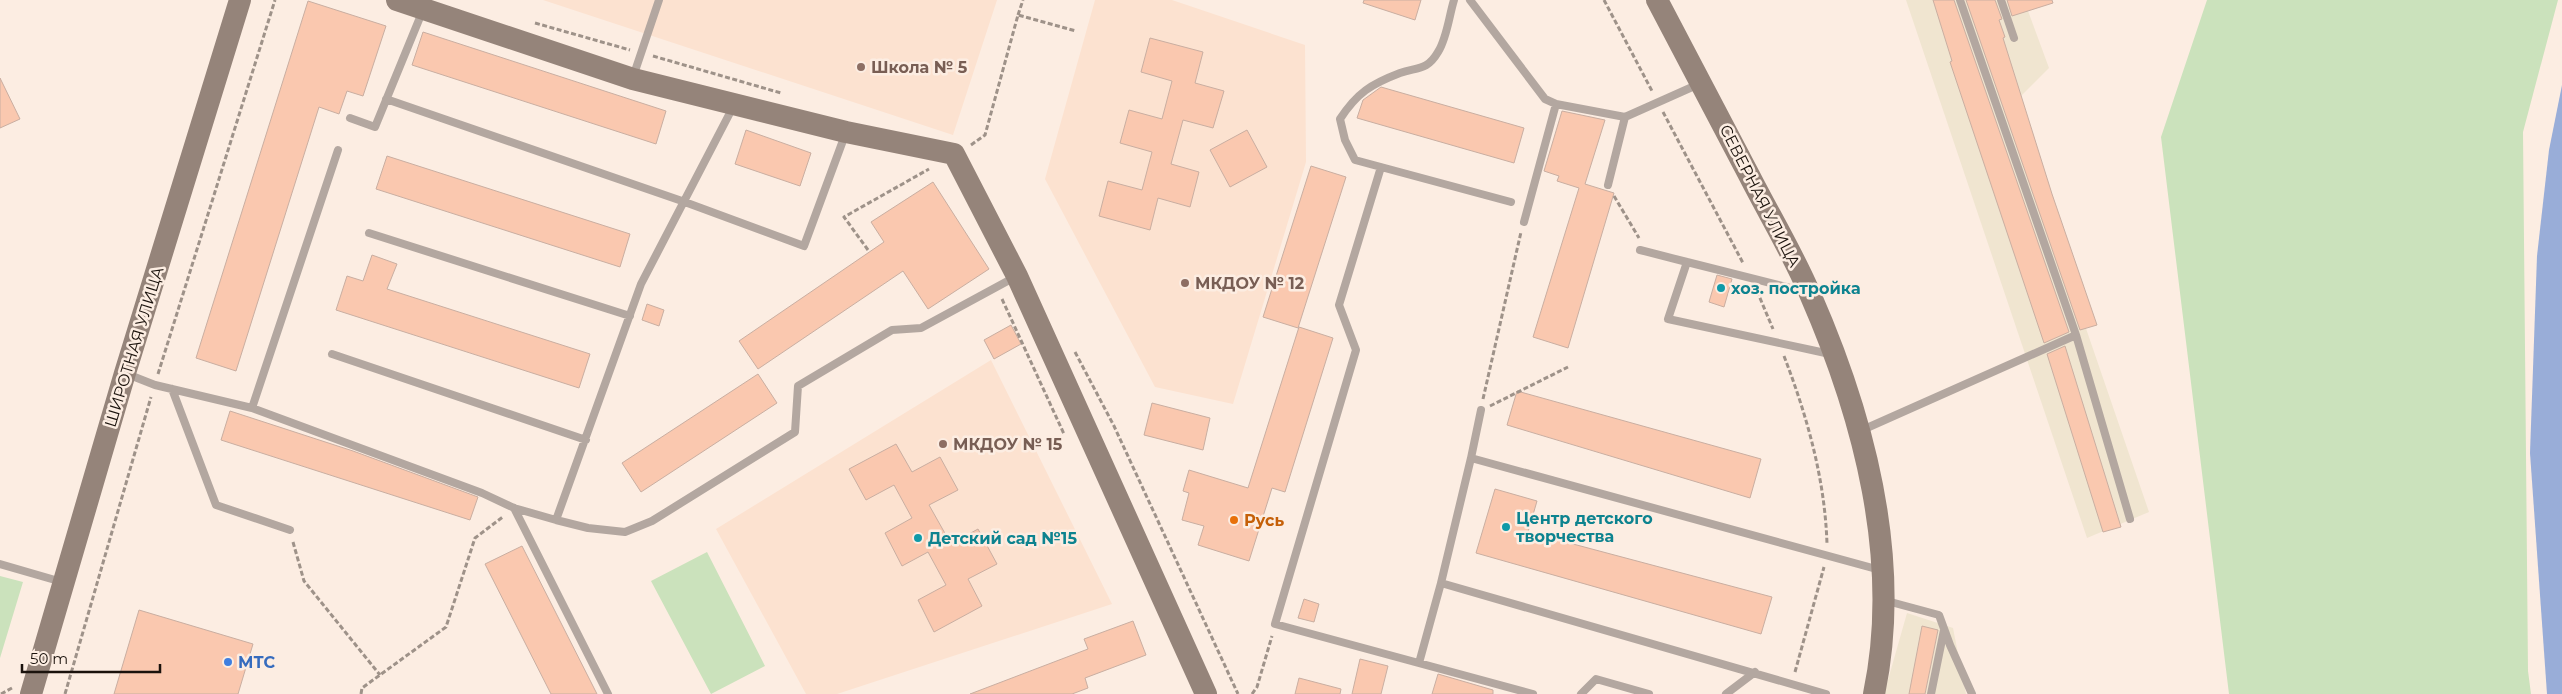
<svg xmlns="http://www.w3.org/2000/svg" width="2562" height="694" font-family="Montserrat,sans-serif">
<rect width="100%" height="100%" fill="#fcede2"/>
<path fill="#f0e5d0" d="M1906,0H2024L2049,68L2010,107L2149,512L2087,538Z
M1907,613L1953,628L1966,694H1884Z"/>
<path fill="#fce2d0" d="M543,0H997L953,135Z
M1095,0H1172L1305,45L1306,162L1233,404L1155,387L1045,179Z
M991,360L1112,604L837,694H806L716,529Z"/>
<path fill="#cbe2bc" d="M2207,0H2558L2523,132L2528,671L2531,694H2229L2161,137Z
M707,552L765,666L711,694L651,581Z
M0,576L23,582L0,658Z"/>
<path fill="#99add8" d="M2562,85V694H2547L2530,453L2537,256L2549,150Z"/>
<path fill="#fac8af" stroke="#c9aea1" d="M1364,0H1421L1415,20L1363,3Z
M1933,0H1954L2069,332L2044,343L1950,62L1952,61Z
M1966,0H1995L2002,19L1999,20L2005,37L2003,38L2052,194L2097,325L2080,330Z
M2007,0H2052L2053,3L2012,16Z
M308,1L386,26L363,96L347,91L339,114L319,107L236,371L196,358Z
M423,32L666,111L656,144L412,65Z
M1150,38L1203,52L1195,83L1224,91L1213,128L1183,120L1171,164L1199,172L1190,207L1158,198L1150,230L1099,216L1108,181L1142,190L1152,152L1120,143L1129,110L1162,119L1172,81L1141,72Z
M0,78L20,119L0,128Z
M1381,87L1524,128L1514,163L1357,118L1363,100Z
M1562,111L1605,120L1585,184L1614,193L1568,348L1533,337L1579,188L1557,181L1559,176L1544,171Z
M746,130L811,153L800,186L735,164Z
M1247,130L1267,167L1230,187L1210,150Z
M387,156L630,234L620,267L376,189Z
M1311,166L1346,177L1298,328L1263,317Z
M933,182L989,269L928,309L903,271L758,369L739,341L884,242L871,222Z
M372,255L397,264L387,289L590,354L579,388L336,310L347,276L363,281Z
M1717,275L1732,279L1724,307L1709,302Z
M647,304L664,310L659,326L642,320Z
M1011,325L1021,344L994,359L984,340Z
M1299,327L1333,338L1285,492L1272,488L1249,561L1198,545L1204,526L1182,520L1189,493L1183,491L1189,470L1248,488Z
M2065,346L2121,527L2103,532L2047,354Z
M758,374L777,403L641,492L622,463Z
M1517,391L1761,459L1750,498L1507,425Z
M1152,403L1210,418L1203,450L1144,435Z
M230,411L353,451L478,497L470,520L221,440Z
M896,444L912,472L940,457L958,490L929,505L951,544L978,529L997,564L968,579L982,606L934,632L918,600L946,585L928,552L902,566L885,533L912,518L894,485L866,500L849,469Z
M1495,489L1537,501L1528,532L1772,597L1761,634L1476,553Z
M522,546L597,694H551L485,564Z
M1304,599L1319,604L1314,622L1298,618Z
M139,610L253,644L238,694H114Z
M1133,621L1146,655L1085,678L1088,688L1072,694H970L1088,649L1084,639Z
M1922,626L1938,630L1925,694H1909Z
M1360,659L1388,666L1381,694H1352Z
M1438,674L1493,690V694H1432Z
M1299,678L1341,689L1340,694H1295Z"/>
<g fill="none" stroke-linecap="round" stroke-linejoin="round">
<path stroke="#9e9289" stroke-width="3" stroke-dasharray="5 2.5" stroke-linecap="butt" d="M1604,0L1652,91
M1018,15L1023,0
M535,23L630,50
M653,56L781,93
M1663,112L1743,263
M971,145L985,135L1018,15L1076,31
M1614,196L1639,238
M868,250L844,217L929,169
M1757,291L1773,329
M1002,299L1064,434
M1075,352L1114,426L1238,694
M1784,356C1807,416 1825,479 1827,544
M158,374L275,0
M1483,399L1521,232
M1490,406L1568,367
M293,542L304,581L380,675
M1795,672L1824,567
M1,694L12,688
M65,694L151,397
M361,694L362,688L446,627L475,538L504,516
M1252,694L1257,687L1272,636"/>
<path stroke="#b3a7a0" stroke-width="8" d="M1470,0L1545,99L1556,104L1625,117L1699,84
M1960,0L2076,335L2130,519
M2001,0L2014,38
M633,77L659,0
M386,99L682,201L804,246L845,135
M350,118L375,127L423,10
M1381,167L1355,160L1345,140L1340,119C1357,93 1371,84 1400,73C1417,67 1427,71 1438,52C1447,38 1449,16 1454,0
M1608,185L1625,117
M1511,202L1381,167L1339,305L1356,350L1275,624L1533,694
M1524,222L1556,104
M369,233L630,316
M1640,250L1687,262L1668,319L1830,354
M1687,262L1806,292
M332,354L586,440
M127,374L155,385L252,408L482,493L514,508L556,520L588,528L625,532L652,521L795,432L798,386L892,330L921,328L1015,277
M172,389L216,505L290,530
M252,408L338,150
M1860,431L2076,335
M1471,458L1481,410
M514,508L608,694
M556,520L641,284L733,107
M0,564L62,582
M1887,601L1939,615L1950,645L1972,694
M1419,663L1441,583
M1581,694L1596,679L1649,694
M1726,694L1755,672
M1826,694L1441,583L1471,458L1880,570
M1931,694L1944,630"/>
<path stroke="#95847a" stroke-width="22" d="M397,0L633,79L846,132L954,154L1017,276L1206,694
M1657,0C1688,59 1719,118 1750,177C1770,216 1793,254 1810,294C1864,417 1902,561 1874,694
M31,694L125,373L240,0"/>
</g>
<g fill="#8d6e63" stroke="#fcede2" stroke-width="2">
<circle cx="861" cy="67" r="5"/>
<circle cx="1185" cy="283" r="5"/>
<circle cx="943" cy="444" r="5"/>
</g>
<g fill="#0f9aa8" stroke="#fcede2" stroke-width="2">
<circle cx="1721" cy="288" r="5"/>
<circle cx="1506" cy="527" r="5"/>
<circle cx="918" cy="538" r="5"/>
</g>
<circle fill="#e8710a" stroke="#fcede2" stroke-width="2" cx="1234" cy="520" r="5"/>
<circle fill="#3f7fe0" stroke="#fcede2" stroke-width="2" cx="228" cy="662" r="5"/>
<g text-anchor="middle" dominant-baseline="central" stroke-width="5" stroke-linejoin="round" paint-order="stroke">
<g font-size="16" font-weight="bold" fill="#785e54" stroke="#fcede2" text-anchor="start">
<text x="871" y="67">Школа № 5</text>
<text x="1195" y="283">МКДОУ № 12</text>
<text x="953" y="444">МКДОУ № 15</text>
</g>
<g font-size="16" fill="#1a120c" stroke="#fcede2">
<text transform="translate(1760 196) rotate(63)">СЕВЕРНАЯ УЛИЦА</text>
<text transform="translate(134 347) rotate(-73)">ШИРОТНАЯ УЛИЦА</text>
</g>
<g font-size="16" font-weight="bold" fill="#0d838f" stroke="#fcede2" text-anchor="start">
<text x="1731" y="288">хоз. постройка</text>
<text x="1516" y="518">Центр детского<tspan x="1516" dy="18">творчества</tspan></text>
<text x="928" y="538">Детский сад №15</text>
</g>
<g font-size="16" font-weight="bold" fill="#c56008" stroke="#fcede2" text-anchor="start">
<text x="1244" y="520">Русь</text>
</g>
<g font-size="16" font-weight="bold" fill="#366cbe" stroke="#fcede2" text-anchor="start">
<text x="238" y="662">МТС</text>
</g>
</g>
<path d="M22 664v8h138v-8" fill="none" stroke="#1a120c" stroke-width="2.5"/>
<text x="30" y="664" font-size="15" fill="#1a120c" stroke="#fcede2" stroke-width="4" paint-order="stroke">50 m</text>
</svg>
